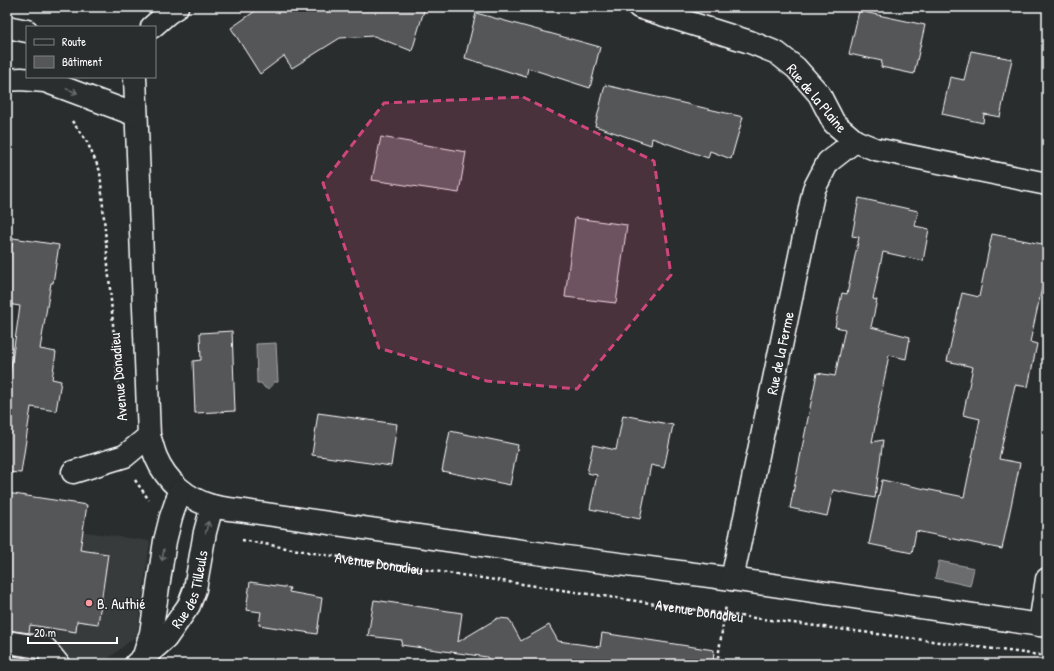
<svg xmlns="http://www.w3.org/2000/svg" width="1054" height="671" font-family="'Patrick Hand',sans-serif">
<rect width="100%" height="100%" fill="#2a2d2e"/>
<filter id="ink" filterUnits="userSpaceOnUse"><feTurbulence type="fractalNoise" baseFrequency=".025" numOctaves="2"/><feDisplacementMap in="SourceGraphic" scale="8" xChannelSelector="R" yChannelSelector="G"/><feConvolveMatrix kernelMatrix="1 2 1 2 8 2 1 2 1" color-interpolation-filters="sRGB"/></filter>
<g filter="url(#ink)">
<path fill="#373a3b" d="M7,521L150,541L137,635L102,664H7Z"/>
<path fill="#6a6c6d" stroke="#a6a7a7" d="M276,343L278,382H274C272,387 270,390 265,388L261,383H257L256,344Z
M939,561L974,568L970,586L935,578Z"/>
<path fill="#555758" stroke="#fff" d="M261,7H425L412,51L374,36L340,38L292,68L284,56L260,74L231,28Z
M859,11L925,25L914,74L881,67L882,61L849,54Z
M476,13L600,47L590,88L528,68L526,77L465,58Z
M971,51L1012,59L1000,117L984,114L983,123L942,114L950,77L964,80Z
M605,85L743,117L731,159L710,151L708,158L652,138L651,145L595,126Z
M381,137L466,152L459,193L372,180Z
M859,198L918,211L915,226L929,229L923,261L883,252L873,299L877,300L871,327L910,337L906,359L889,355L872,442L883,440L875,498L833,490L827,516L790,508L817,373L835,376L845,329L835,327L842,293L847,294L859,237L852,236Z
M575,218L627,225L616,303L565,297Z
M992,234L1047,245V265L1030,342L1037,344L1028,387L1015,385L999,459L1020,463L1002,549L916,531L912,553L869,544L882,480L964,497L980,419L963,415L973,367L947,361L962,293L979,297Z
M13,238L59,245L53,283H51L40,349L56,352L52,379L61,381L56,411L31,407L21,473L7,472V374H10L20,306L7,304V276Z
M232,331L235,411L195,413L193,361L201,360L200,333Z
M318,413L397,424L391,466L312,455Z
M623,415L673,425L664,468L651,465L640,519L590,509L597,475L587,473L593,445L616,450Z
M450,431L518,445L510,485L442,471Z
M7,493L87,505L80,550L108,554L98,624L77,621L76,632L30,625L29,633L7,630Z
M250,582L290,588L289,592L322,598L317,634L259,625L261,612L246,610Z
M374,600L462,613L458,642L498,618L509,619L521,641L549,625L558,641L600,647L602,633L714,650L713,664H482L489,660L487,657L401,645L402,640L368,636Z
M7,655L26,658L25,664H7Z"/>
<g fill="none" stroke-linecap="round" stroke-linejoin="round">
<defs>
<g id="minor">
<path d="M639,7L750,42L777,53L796,68L819,94L834,123L855,141L875,149L1047,184"/>
<path d="M7,27L27,31"/>
<path d="M152,27L168,13L177,7"/>
<path d="M135,77L149,436C152,443 153,450 156,457C166,481 187,499 212,506C225,509 239,510 252,512L529,552L732,579L1047,626"/>
<path d="M7,80L21,79L45,81L136,115"/>
<path d="M73,472L125,456L149,436"/>
<path id="s2" d="M732,579L814,189L828,162L855,141"/>
<path d="M1040,625L1047,579"/>
<path d="M7,642L45,648L58,664"/>
<path d="M143,659L151,633L165,541L171,517L180,491"/>
<path id="s3" d="M136,664L166,638L189,605L195,589L205,532L212,506"/>
</g>
</defs>
<use href="#minor" stroke="#fff" stroke-width="25"/>
<g stroke="#fff" stroke-width="2.5" stroke-dasharray="3 3" stroke-linecap="butt">
<path d="M72,121L87,142L100,171L118,383"/>
<path d="M135,480L149,500"/>
<path id="s1" d="M242,540L320,554L724,614L1047,656"/>
<path d="M717,664L726,605"/>
</g>
<use href="#minor" stroke="#2a2d2e" stroke-width="22"/>
</g>
<defs><path id="oneway-shaft" d="M-6 0H5M1.5-3L5.5 0L1.5 3" fill="none" stroke-width="1.6" stroke-linecap="round" stroke-linejoin="round"/></defs>
<g stroke="#6a6c6d">
<use href="#oneway-shaft" transform="translate(72 91) rotate(21)"/>
<use href="#oneway-shaft" transform="translate(207 527) rotate(-76)"/>
<use href="#oneway-shaft" transform="translate(163 555) rotate(99)"/>
</g>
</g>
<path fill="#ce467c" fill-opacity="0.2" stroke="#ce467c" stroke-width="3" stroke-dasharray="8 5" stroke-linejoin="round" d="M523,97L654,161L671,275L577,389L487,381L379,348L323,183L384,103Z"/>
<circle fill="#ff9aa2" stroke="#2a2d2e" stroke-width="1.5" cx="89" cy="603" r="4"/>
<g text-anchor="middle" dominant-baseline="central" stroke-width="3" stroke-linejoin="round" paint-order="stroke">
<g font-size="15" fill="#fff" stroke="#2a2d2e">
<text transform="translate(817 98) rotate(50)">Rue de la Plaine</text>
<text stroke="none"><textPath href="#s2" startOffset="231">Rue de la Ferme</textPath></text>
<text transform="translate(118 377) rotate(-95)">Avenue Donadieu</text>
<text stroke="none"><textPath href="#s1" startOffset="139">Avenue Donadieu</textPath></text>
<text stroke="none"><textPath href="#s3" startOffset="95">Rue des Tilleuls</textPath></text>
<text stroke="none"><textPath href="#s1" startOffset="463">Avenue Donadieu</textPath></text>
</g>
<g font-size="15" fill="#fff" stroke="#2a2d2e" text-anchor="start">
<text x="97" y="603">B. Authié</text>
</g>
</g>
<rect width="1054" height="671" fill="none" stroke="#2a2d2e" stroke-width="24"/>
<rect x="12" y="12" width="1030" height="647" fill="none" stroke="#fff" stroke-width="1.5" filter="url(#ink)"/>
<rect x="26" y="26" width="130" height="52" fill="#2a2d2e" stroke="#7f8182"/>
<rect x="34" y="39" width="20" height="6" fill="#2a2d2e" stroke="#7f8182"/>
<text x="62" y="46" font-size="12" fill="#ffffff">Route</text>
<rect x="34" y="56" width="20" height="12" fill="#555758" stroke="#7f8182"/>
<text x="62" y="66" font-size="12" fill="#ffffff">Bâtiment</text>
<path d="M28 637v6h89v-6" fill="none" stroke="#ffffff" stroke-width="2"/>
<text x="34" y="637" font-size="12" fill="#ffffff" stroke="#2a2d2e" stroke-width="3" paint-order="stroke">20 m</text>
</svg>
